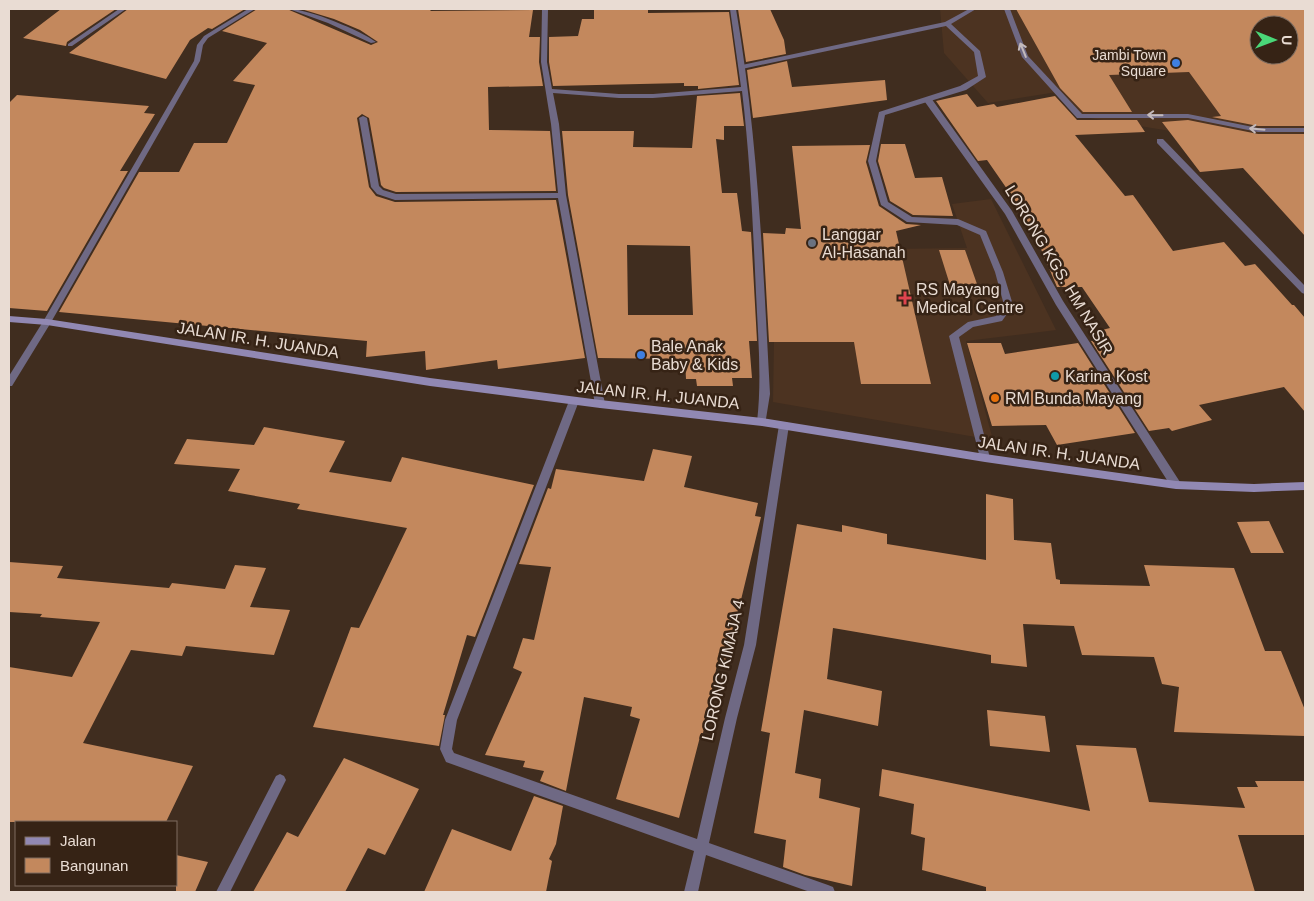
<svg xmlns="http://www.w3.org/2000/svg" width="1314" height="901" font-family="Helvetica,sans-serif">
<rect width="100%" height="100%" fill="#402d1f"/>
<path fill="#4c3321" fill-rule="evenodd" d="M940,9H1305V136L1220,139L1084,117L1057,92L988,103L944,53ZM1259,25H1289V55H1259Z
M991,199L1056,330L966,341L993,440L773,402L774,342L893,249L967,248L952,204Z"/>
<path fill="#c3885d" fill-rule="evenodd" d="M61,9H116L67,42L66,46L23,38Z
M128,9H245L212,29L208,28L190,40L166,79L69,53Z
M257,9H287L371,45L378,42L360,30L334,19L301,9H432L430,11L533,10L529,37H540L539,62L543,86L488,87L489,130L550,131L556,191L396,192L384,188L381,185L369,118L362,114L357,118L369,187L376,196L395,202L556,200L585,358L498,369L497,360L426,370L425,351L366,357L367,341L59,312L139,172H179L194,143H227L255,85L233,81L267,43L222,31Z
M594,9H648V13L729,12L739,85L698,89V86H684V83L553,86L549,62V37L578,36L582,19H594Z
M738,9H770L784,40L786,54L746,62Z
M1016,9H1305V126H1258L1212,117L1221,116L1189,72L1109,75L1132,112H1083L1060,88ZM1259,25H1289V55H1259Z
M787,61L792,87L885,80L887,100L753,118L747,70Z
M740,93L744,126H724V140L716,139L722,193H737L742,231L751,232L757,341H749L752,378H732L733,386H697L696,379H686L685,359L598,358L568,195L562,131H634L633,147L692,148L697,96ZM627,245L690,246L693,315H628Z
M967,94L977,107L994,104L997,107L1055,96L1077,120H1137L1145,132L1075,135L1125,196L1133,195L1173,251L1224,242L1245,266L1255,264L1292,305H1294L1305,318V412L1284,387L1199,405L1212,420L1172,431L1169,428L1149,431L1091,341L1108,338L1102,330L1110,328L1082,287H1057L1038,242L1014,199L987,160L978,161L936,101Z
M17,95L149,106L144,113L155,114L120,171H128L47,311L9,308V103Z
M1188,120L1258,134H1305V236L1243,168L1200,172L1162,122Z
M881,144H905L915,178L942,177L953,216L913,215L890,201L878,161Z
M870,145L866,162L879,206L906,224L921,225L896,231L931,384H861L854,342H769L763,233L785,234L786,228L801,229L792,146Z
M939,250H965L977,284L950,285Z
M967,343H1001L1005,354L1078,343L1135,433L1057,445L1046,425L992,426Z
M264,427L345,441L329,472L391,482L402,457L534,485L475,637L467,635L443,715H445L439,746L313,727L351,627L359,628L407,528L297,509L300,504L228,491L240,469L174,464L187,439L254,445Z
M653,449L692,456L684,487L758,503L755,516L761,517L726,662L718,660L703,733H701L679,818L616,799L640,719L630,716L632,707L584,697L566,791L540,781L544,771L523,767L525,761L485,755L522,672L513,668L523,638L534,640L551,567L519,564L548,488L551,489L556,469L644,481Z
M986,494L1013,499L1014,540L1051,543L1056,579L1060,580V584L1150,586L1144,565L1234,568L1265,651H1281L1305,710V736L1174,732L1179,687L1162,684L1154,657L1082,655L1074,626L1023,624L1027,667L991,663V655L833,628L827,679L882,691L878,726L804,710L795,773L821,779L819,798L860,808L852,886L805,875L783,867L786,840L754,833L770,733L761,731L797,524L842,532V525L887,534V544L986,560Z
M1269,521L1284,553H1251L1237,522Z
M9,562L63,566L57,578L169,588L172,583L225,589L235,565L266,568L250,607L290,610L274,655L186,646L182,656L131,650L83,743L193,766L166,822H9V667L72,677L100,622L40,617L42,614L9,612Z
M987,710L1045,716L1050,752L990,746Z
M1076,745L1136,748L1149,802L1245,808L1237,787H1258L1255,781H1305V835H1238L1255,892H986V887L922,870L925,838L911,834L914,804L879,796L882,769L1090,811Z
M344,758L419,789L385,855L368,848L345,892H253L287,832L298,837Z
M534,796L563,806L556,844L549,859L552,861L546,892H424L452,829L511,851Z
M176,855L208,862L195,892H176Z"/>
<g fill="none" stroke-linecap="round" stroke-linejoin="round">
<path fill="#6f6984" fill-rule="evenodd" d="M969,9H976L951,24L980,51L986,77L966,90L885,115L876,161L888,202L912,217L958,219L986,231L1003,272L1013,305L1012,307L1002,321L973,327L959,337L990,458L989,461H981L980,458L949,336L968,322L996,316L1004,305L995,272L980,235L957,225L907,222L881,205L868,161L879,112L960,86L978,76L974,52L946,26L742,69L739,67L742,65L945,22Z
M1004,9H1010L1028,56L1082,114H1188L1258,128H1305V132H1258L1188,118H1077L1022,57Z"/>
<path fill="#6f6984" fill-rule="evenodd" d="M119,9H126L72,46H68V44Z
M248,9H255L208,38L203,45L200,61L50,324L12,386H9V376L44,320L194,61L197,45L204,36Z
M289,9C306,8 362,31 376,42L371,43L328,23Z
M542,9H548L547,62L552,89L619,94H653L741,87L730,9H736C758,137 763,265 770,394L765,425L762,426L757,422C762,379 758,336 756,293C753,226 750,158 742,91L653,98H619L553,93L559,124L566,195L605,404L600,408L595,404L558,198L395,200L377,194L371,187L359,118L363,116L367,118L379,186L383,190L396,194L558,193L551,124L541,62Z
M925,98H931L1012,211L1063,301L1180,482L1181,485L1180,488H1172L1056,305L1005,214L925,102Z
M1157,139H1163L1305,286V294L1302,293L1157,143Z
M574,397L579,401L457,720L452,749L454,753L697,839L725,718L744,645L779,425L781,422H787L789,425L756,645L737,718L709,843L828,885L833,887L835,892H810L706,855L698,892H684L694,851L446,762L440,749L445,720L569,401Z
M280,774L284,776L286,780L230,892H216L276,776Z"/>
<path fill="#9188b3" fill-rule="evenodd" d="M9,316L47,319L430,378L600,400L762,418L985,454L1176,481L1254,484L1305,482V490L1254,492L1176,489L985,462L762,426L600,408L430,386L47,325L9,322Z"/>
</g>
<defs><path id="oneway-shaft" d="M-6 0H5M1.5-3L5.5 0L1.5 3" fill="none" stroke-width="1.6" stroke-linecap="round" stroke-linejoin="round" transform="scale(1.25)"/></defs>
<g stroke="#c4babb">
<use href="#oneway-shaft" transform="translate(1023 50) rotate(-112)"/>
<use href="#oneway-shaft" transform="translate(1155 115) rotate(-179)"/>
<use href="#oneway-shaft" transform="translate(1257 129) rotate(-175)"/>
</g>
<g fill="#3f7fe0" stroke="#362315" stroke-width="2">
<circle cx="1176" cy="63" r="5"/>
<circle cx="641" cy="355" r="5"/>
</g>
<circle fill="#6b7280" stroke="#362315" stroke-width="2" cx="812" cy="243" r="5"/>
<path fill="#e0444e" stroke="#362315" stroke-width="2" d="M902.5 290.5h5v5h5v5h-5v5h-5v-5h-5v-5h5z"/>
<circle fill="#0f9aa8" stroke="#362315" stroke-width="2" cx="1055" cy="376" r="5"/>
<circle fill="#e8710a" stroke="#362315" stroke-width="2" cx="995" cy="398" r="5"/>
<g text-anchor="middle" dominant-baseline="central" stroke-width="5" stroke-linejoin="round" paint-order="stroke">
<g font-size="14" fill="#e9dcd3" stroke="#362315" text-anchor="end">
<text x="1166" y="55">Jambi Town<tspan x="1166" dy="16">Square</tspan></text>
</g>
<g font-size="16" fill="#e9dcd3" stroke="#362315" text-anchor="start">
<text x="822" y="234">Langgar<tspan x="822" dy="18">Al-Hasanah</tspan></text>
<text x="916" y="289">RS Mayang<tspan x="916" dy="18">Medical Centre</tspan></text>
<text x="651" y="346">Bale Anak<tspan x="651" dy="18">Baby &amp; Kids</tspan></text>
<text x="1065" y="376">Karina Kost</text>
<text x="1005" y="398">RM Bunda Mayang</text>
</g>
<g font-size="16" fill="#e9dcd3" stroke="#362315">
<text transform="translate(1059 270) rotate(59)">LORONG KGS. HM NASIR</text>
<text transform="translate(258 340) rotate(9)">JALAN IR. H. JUANDA</text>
<text transform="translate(658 395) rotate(6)">JALAN IR. H. JUANDA</text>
<text transform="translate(1059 453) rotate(8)">JALAN IR. H. JUANDA</text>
<text transform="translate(723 670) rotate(-77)">LORONG KIMAJA 4</text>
</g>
</g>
<rect width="1314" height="901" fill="none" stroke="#e9dcd3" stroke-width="20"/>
<rect x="15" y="821" width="162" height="65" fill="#362315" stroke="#7e6d61"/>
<rect x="25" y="837" width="25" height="8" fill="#9188b3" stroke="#7e6d61"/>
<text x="60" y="846" font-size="15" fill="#e9dcd3">Jalan</text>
<rect x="25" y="858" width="25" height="15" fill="#c3885d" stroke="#7e6d61"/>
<text x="60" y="871" font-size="15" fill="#e9dcd3">Bangunan</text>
<g transform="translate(1274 40) rotate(91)"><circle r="24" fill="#362315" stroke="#7e6d61"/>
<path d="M0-4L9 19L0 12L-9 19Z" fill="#4ad778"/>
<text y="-8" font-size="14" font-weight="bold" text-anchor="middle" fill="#e9dcd3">U</text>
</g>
</svg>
